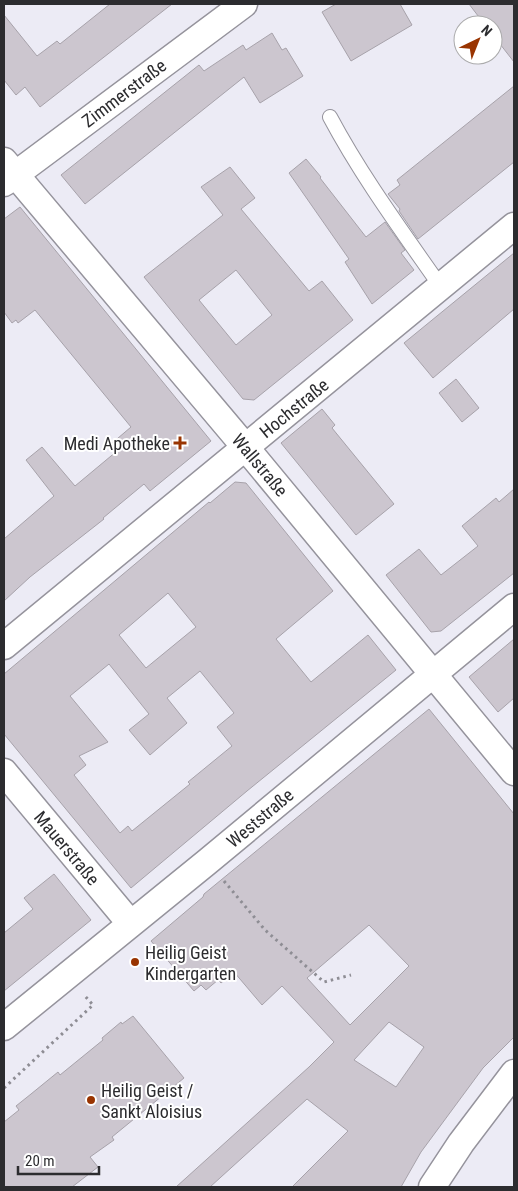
<svg xmlns="http://www.w3.org/2000/svg" width="518" height="1191" font-family="'Roboto Condensed',sans-serif">
<rect width="100%" height="100%" fill="#ecebf5"/>
<path fill="#ccc6cf" stroke="#a7a2aa" fill-rule="evenodd" d="M110,4H172L40,107L25,87L16,95L4,80V15L37,56L57,41L60,44Z
M336,4H400L412,25L351,61L322,12Z
M469,4H514V62L493,35V25H485Z
M272,33L282,50L286,48L303,76L260,103L244,77L85,204L61,175L199,65L204,71L243,45L246,50Z
M514,86V162L418,239L399,211L400,209L388,194L400,185L397,180Z
M306,159L321,177L320,178L366,237L385,222L405,250L401,253L414,270L372,304L345,262L349,259L289,173Z
M230,167L255,198L241,209L309,291L322,281L353,320L254,400L243,399L144,277L223,215L201,187ZM236,270L272,315L236,345L199,300Z
M20,207L211,441L150,491L144,484L103,518L104,519L30,577L4,601V539L54,496L26,460L42,447L75,486L117,451L111,444L131,427L35,310L18,323L16,320L12,323L4,312V219Z
M514,253V309L433,378L404,343Z
M456,379L479,408L462,422L439,393Z
M322,409L335,425L332,428L394,504L356,535L281,443Z
M235,482L246,483L333,591L276,639L311,682L368,635L396,670L247,791L131,888L4,734V674L209,502L210,503ZM168,593L196,627L146,668L119,635ZM109,664L149,714L129,730L150,755L187,723L167,698L200,671L234,713L217,727L232,746L188,782L190,784L132,831L128,826L120,833L74,775L86,765L79,756L108,742L70,696Z
M514,489V573L441,631L431,632L386,575L419,549L441,575L478,546L462,526L496,498L499,502Z
M514,639V698L498,712L469,677Z
M429,709L514,814V1037L483,1068L421,1152L401,1187H292L348,1131L307,1099L210,1187H176L309,1067L334,1042L282,986L262,1005L234,972L221,983L218,980L206,990L201,985L194,991L151,941L203,897L204,894ZM369,925L409,966L350,1025L307,978ZM389,1022L424,1047L396,1087L354,1060Z
M54,874L91,920L4,991V933L33,909L24,898Z
M133,1016L184,1078L112,1137L114,1140L90,1157L98,1167L72,1187H4V1122L19,1110L16,1106L31,1094L58,1072L60,1075L103,1040L102,1038L121,1022L122,1024Z"/>
<g fill="none" stroke-linecap="round" stroke-linejoin="round">
<defs>
<path id="lane" d="M330,117C362,177 402,231 441,287"/>
<path id="street" d="M4,161L246,448L514,772
M4,183L244,4
M4,646L514,226
M4,772L130,923
M4,1027L207,862L514,607
M432,1187L461,1143L514,1073"/>
</defs>
<use href="#lane" stroke="#95939c" stroke-width="16"/>
<use href="#street" stroke="#95939c" stroke-width="29"/>
<path stroke="#8e8d94" stroke-width="3" stroke-dasharray="2.5 4" stroke-linecap="butt" d="M224,881L265,930L324,982L351,975
M4,1088L93,1005L85,996"/>
<use href="#lane" stroke="#fff" stroke-width="14"/>
<use href="#street" stroke="#fff" stroke-width="26"/>
</g>
<g fill="#993401" stroke="#fff" stroke-width="2">
<path d="M177.5 435.5h5v5h5v5h-5v5h-5v-5h-5v-5h5z"/>
<circle cx="135" cy="962" r="5"/>
<circle cx="91" cy="1100" r="5"/>
</g>
<g text-anchor="middle" dominant-baseline="central" stroke-width="4" stroke-linejoin="round" paint-order="stroke">
<g font-size="18" fill="#2c2c2f" stroke="#fff">
<text transform="translate(124 93) rotate(-37)">Zimmerstraße</text>
<text transform="translate(294 408) rotate(-39)">Hochstraße</text>
<text transform="translate(260 465) rotate(50)">Wallstraße</text>
<text transform="translate(260 818) rotate(-40)">Weststraße</text>
<text transform="translate(67 848) rotate(50)">Mauerstraße</text>
</g>
<g font-size="18" fill="#2c2c2f" stroke="#fff" text-anchor="start">
<text x="170" y="443" text-anchor="end">Medi Apotheke</text>
<text x="145" y="952">Heilig Geist<tspan x="145" dy="21">Kindergarten</tspan></text>
<text x="101" y="1090">Heilig Geist /<tspan x="101" dy="21">Sankt Aloisius</tspan></text>
</g>
</g>
<rect width="518" height="1191" fill="none" stroke="#2c2c2f" stroke-width="10"/>
<g transform="translate(478 40) rotate(43)"><circle r="24" fill="#ffffff" stroke="#ababac"/>
<path d="M0-4L9 19L0 12L-9 19Z" fill="#993401"/>
<text y="-8" font-size="14" font-weight="bold" text-anchor="middle" fill="#2c2c2f">N</text>
</g>
<path d="M18 1166v8h81v-8" fill="none" stroke="#2c2c2f" stroke-width="2.5"/>
<text x="25" y="1166" font-size="15" fill="#2c2c2f" stroke="#ffffff" stroke-width="4" paint-order="stroke">20 m</text>
</svg>
